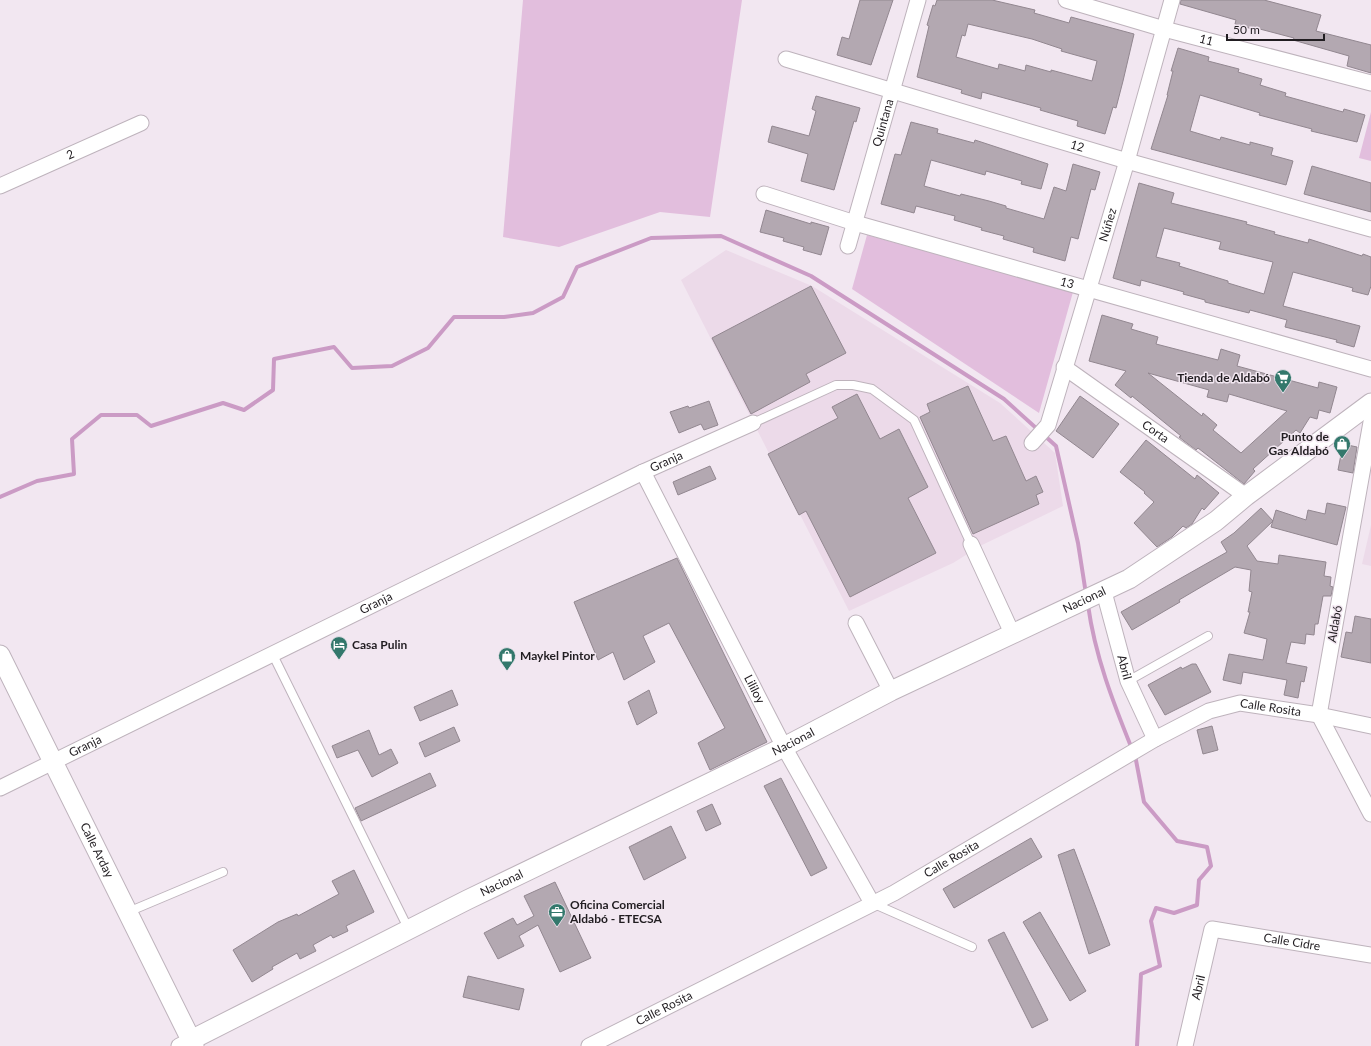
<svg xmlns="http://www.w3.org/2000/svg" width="1371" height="1046" viewBox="0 0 1371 1046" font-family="Lato,sans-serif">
<rect width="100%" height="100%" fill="#f2e7f1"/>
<path fill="#ecdae9" d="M726 250 812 286 1000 403 1055 453 1063 506 982 545 953 563 849 611 681 280Z
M1371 525V566L1362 564Z"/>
<path fill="#e2bedd" d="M523 0H742L710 217 660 212 559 247 503 237Z
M1371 112V161L1359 158Z
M867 235 1073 292 1039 413 852 289Z"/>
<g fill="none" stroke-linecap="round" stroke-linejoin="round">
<path stroke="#cb9bc5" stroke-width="4" d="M0 497 37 481 74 474 72 439 101 415H137L151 426 223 403 244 410 273 390 274 359 334 347 352 368 392 366 428 348 454 317H504L533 313 563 297 577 267 651 238 721 236 811 276 1004 399 1056 446 1078 543 1086 594
M1088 605C1095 656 1113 702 1132 749
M1135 755 1144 802 1177 841 1207 847 1211 866 1199 880 1197 905 1174 913 1156 908 1151 921 1160 966 1141 974 1137 1046"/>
</g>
<path fill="#b3a8b1" stroke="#928790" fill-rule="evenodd" d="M860 0H893L871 65 837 55 842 37 849 39Z
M937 0H992L1035 10 1034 13 1069 23 1071 17 1134 34 1123 81 1116 108 1113 107 1105 134 1077 126 1078 121 1040 110 1041 108 982 92 981 99 961 93 962 90 917 77 929 26 927 25 933 5 935 6ZM968 24 1032 39 1062 49 1061 51 1097 61 1092 81 1051 70V72L1026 65 1025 71 999 64 998 69 956 57 962 35 965 36Z
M1181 0H1264L1321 15 1316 31 1371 45V73L1347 66 1349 56 1293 40 1294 38 1256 28V30L1235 24 1236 20 1180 4Z
M1178 48 1209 57 1208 61 1239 69 1238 72 1262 79 1260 85 1286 93 1285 96 1343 112 1344 109 1365 115 1357 142 1311 131 1312 129 1259 115 1260 113 1200 95 1190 131 1220 140 1221 137 1250 145V142L1273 148 1271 155 1293 161 1286 185 1151 149 1168 95H1167L1173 71H1171Z
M816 96 860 108 856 122 854 121 834 190 801 181 808 154 768 142 772 126 809 136 816 111 812 109Z
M911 122 938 129 937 133 974 143 975 140 1048 164 1041 189 1021 184 1022 181 986 171 985 175 931 160 924 186 960 196 961 194 989 201 1006 206V208L1044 219 1054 187 1066 191 1073 164 1100 172 1095 190 1091 189 1078 239 1071 237 1065 261 1033 252 1034 248 1003 239 1004 236 981 230 982 228 954 220 955 216 916 206 914 213 881 204 895 154 901 155Z
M1312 166 1371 183V212L1304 194Z
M1139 183 1174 193 1171 203 1247 222 1246 224 1275 232 1274 234 1308 243 1309 239 1362 256 1363 254 1371 257V286L1368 295 1352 291 1353 288 1293 272 1283 306 1360 326 1354 347 1336 342 1337 340 1285 327 1287 320 1250 310 1249 313 1205 302V300L1183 294 1184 292 1141 280 1140 286 1113 278ZM1164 228 1221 242 1219 249 1273 262 1264 294 1228 283V281L1179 266 1180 263 1156 257Z
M766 210 811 224V222L829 227 821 255 803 250 804 247 783 241 784 238 760 232Z
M811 286 846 353 806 374 810 382 751 414 712 338Z
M1102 315 1133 324 1131 329 1158 337 1156 344 1218 360 1221 349 1240 355 1237 366 1318 388 1319 382 1337 387 1330 413 1319 410 1317 419 1310 417 1300 433 1296 430 1253 469 1255 471 1244 484 1198 448 1196 450 1184 441 1179 437 1181 436 1132 396 1131 398 1115 385 1126 371 1089 361ZM1148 373 1209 390 1207 397 1227 402 1229 394 1287 411 1241 453 1213 430 1217 425 1203 413 1202 416Z
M968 386 993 441 1006 436 1026 481 1036 476 1043 492 1036 495 1039 504 973 534 920 417 930 412 927 404Z
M857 394 880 439 899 429 928 487 908 498 936 553 850 597 806 511 799 515 768 454 838 418 832 407Z
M1080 396 1119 424 1093 458 1056 431Z
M709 401 718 425 704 430 701 424 679 433 670 412 688 406 689 408Z
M1146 440 1195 479 1197 475 1219 493 1204 510 1202 508 1192 524 1186 528 1183 526 1172 537 1157 547 1134 523 1154 502 1144 493 1145 492 1120 472Z
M1343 444 1357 447 1353 473 1338 470Z
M710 466 716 479 678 495 673 482Z
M1327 503 1346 507 1337 545 1271 527 1276 510 1306 520 1308 510 1325 514Z
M1261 508 1273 521 1247 546 1257 561 1278 564 1279 555 1326 562 1324 576 1331 577 1330 586 1333 587 1331 596H1323L1318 624H1315L1314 635 1306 634 1305 644 1291 642 1286 663 1307 667 1304 682 1301 681 1298 698 1284 695 1287 680 1243 672 1241 684 1223 680 1229 654 1263 660 1267 639 1244 633 1250 612H1248L1252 592 1249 591 1251 570 1235 567 1179 600 1180 602 1132 630 1121 612 1227 552 1221 542 1234 533Z
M677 558 767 742 710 770 698 743 725 728 669 623 643 636 655 662 624 680 613 652 598 660 574 602Z
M1355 616 1371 619V663L1341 657 1346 632 1352 633Z
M1192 664H1196L1211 692 1165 715 1148 685 1181 667 1182 669Z
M452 690 458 705 420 721 414 707Z
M649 690 657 713 637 725 628 702Z
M1212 726 1218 750 1203 754 1197 730Z
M454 727 460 741 425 757 419 743Z
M369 730 379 755 391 749 398 763 372 777 358 750 337 758 332 746Z
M430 773 436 786 361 821 355 808Z
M781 778 827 868 811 876 764 786Z
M712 804 721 824 706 831 697 811Z
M671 826 686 858 644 880 629 847Z
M1031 838 1042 857 954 908 943 889Z
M1074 849 1110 945 1089 954 1058 855Z
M354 870 374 912 346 926 348 931 333 938 331 935 313 945 316 951 300 959 297 953 272 967 273 969 252 982 233 950 278 922 297 914 298 916 339 894 332 881Z
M555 882 591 958 560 972 538 925 519 936 524 946 498 959 484 933 513 918 517 925 534 916 524 896Z
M1040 912 1086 991 1070 1001 1023 922Z
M1004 932 1048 1020 1032 1028 988 940Z
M468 976 524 989 519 1010 463 997Z"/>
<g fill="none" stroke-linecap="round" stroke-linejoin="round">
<g stroke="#beb3bc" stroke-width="10">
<path id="service" d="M753 423 836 385H853L872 389 914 420 971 544
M273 655 409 930
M1128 681 1208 636
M872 903 972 947
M128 912 223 872"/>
</g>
<g stroke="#beb3bc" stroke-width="17">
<g id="minor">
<path id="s1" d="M1066 0 1164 29 1371 83"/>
<path id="s2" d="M786 59 1127 161 1371 229"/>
<path id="s3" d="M0 186 141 123"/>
<path id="s4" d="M764 194 855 223 1371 369"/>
<path id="s5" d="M848 246 918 0"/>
<path id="s6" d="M1064 367 1246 496"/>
<path d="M1371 422 1319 715 1371 814"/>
<path id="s7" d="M1032 443 1048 425 1127 161 1172 0"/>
<path id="s8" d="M643 472 784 747 872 903"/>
<path d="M971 544 1012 633"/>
<path id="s9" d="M1104 592 1128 681 1155 739"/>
<path d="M856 623 891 691"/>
<path id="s10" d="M0 788 643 472 753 423"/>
<path d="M179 1046 191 1040"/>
<path id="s11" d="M589 1046 894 893 1155 739 1209 711 1240 703 1319 715 1371 726"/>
<path id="s12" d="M1185 1046 1212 929 1371 955"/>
</g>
</g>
<g stroke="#beb3bc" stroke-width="21">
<g id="tertiary">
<path id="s13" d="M0 655 194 1046"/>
<path id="s14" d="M191 1040 467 900 784 747 891 691 1129 579 1216 521 1246 496 1371 403"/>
</g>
</g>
<use href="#service" stroke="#fff" stroke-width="8"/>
<use href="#minor" stroke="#fff" stroke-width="15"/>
<use href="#tertiary" stroke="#fff" stroke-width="19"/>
</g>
<defs>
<g id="supermarket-pin" transform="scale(0.9)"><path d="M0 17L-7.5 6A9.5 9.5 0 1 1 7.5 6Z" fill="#33786c" stroke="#f2e7f1"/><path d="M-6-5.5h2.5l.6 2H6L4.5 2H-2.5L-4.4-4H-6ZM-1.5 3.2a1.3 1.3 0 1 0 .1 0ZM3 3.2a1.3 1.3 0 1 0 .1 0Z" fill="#fff"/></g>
<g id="shop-pin" transform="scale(0.9)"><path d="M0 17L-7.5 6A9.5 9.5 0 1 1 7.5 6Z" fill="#33786c" stroke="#f2e7f1"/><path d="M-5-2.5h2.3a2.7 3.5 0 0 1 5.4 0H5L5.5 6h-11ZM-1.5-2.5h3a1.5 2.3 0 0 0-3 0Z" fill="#fff"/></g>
<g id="hotel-pin" transform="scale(0.9)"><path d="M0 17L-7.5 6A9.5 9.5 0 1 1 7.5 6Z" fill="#33786c" stroke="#f2e7f1"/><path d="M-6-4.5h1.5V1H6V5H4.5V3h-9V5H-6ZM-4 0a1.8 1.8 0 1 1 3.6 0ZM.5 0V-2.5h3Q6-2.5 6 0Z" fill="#fff"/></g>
<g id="office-pin" transform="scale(0.9)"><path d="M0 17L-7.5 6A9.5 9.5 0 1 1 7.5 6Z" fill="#33786c" stroke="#f2e7f1"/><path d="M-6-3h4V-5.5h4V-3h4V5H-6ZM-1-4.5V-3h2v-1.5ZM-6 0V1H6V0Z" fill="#fff"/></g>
</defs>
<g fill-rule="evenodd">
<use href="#supermarket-pin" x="1283" y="378"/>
<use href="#shop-pin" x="1342" y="444"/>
<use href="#hotel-pin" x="339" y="645"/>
<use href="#shop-pin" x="507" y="656"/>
<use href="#office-pin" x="557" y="912"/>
</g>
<g text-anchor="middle" stroke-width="3" stroke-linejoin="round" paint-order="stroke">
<g font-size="12" fill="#211d21" stroke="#f2e7f1">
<text dy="4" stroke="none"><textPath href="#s1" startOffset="146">11</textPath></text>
<text dy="4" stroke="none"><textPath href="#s5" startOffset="128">Quintana</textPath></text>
<text dy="4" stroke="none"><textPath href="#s2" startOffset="304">12</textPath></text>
<text dy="4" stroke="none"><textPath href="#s3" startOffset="77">2</textPath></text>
<text dy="4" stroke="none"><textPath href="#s7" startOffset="233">Núñez</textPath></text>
<text dy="4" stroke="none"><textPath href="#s4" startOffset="316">13</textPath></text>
<text dy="4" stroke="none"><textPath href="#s6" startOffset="112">Corta</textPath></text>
<text dy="4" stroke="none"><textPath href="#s10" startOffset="742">Granja</textPath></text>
<text dy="4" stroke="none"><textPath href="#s14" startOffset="996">Nacional</textPath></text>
<text dy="4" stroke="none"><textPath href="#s10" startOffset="419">Granja</textPath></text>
<text transform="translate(1335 624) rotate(-80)" y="4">Aldabó</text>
<text dy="4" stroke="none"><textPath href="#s9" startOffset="78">Abril</textPath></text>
<text dy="4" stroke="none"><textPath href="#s8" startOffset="244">Lililoy</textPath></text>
<text dy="4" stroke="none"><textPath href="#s11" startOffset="768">Calle Rosita</textPath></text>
<text dy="4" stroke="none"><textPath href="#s14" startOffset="672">Nacional</textPath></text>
<text dy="4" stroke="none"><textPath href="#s10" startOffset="95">Granja</textPath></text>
<text dy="4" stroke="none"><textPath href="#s13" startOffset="218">Calle Arday</textPath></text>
<text dy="4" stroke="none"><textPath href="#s11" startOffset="408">Calle Rosita</textPath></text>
<text dy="4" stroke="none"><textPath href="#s14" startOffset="348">Nacional</textPath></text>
<text dy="4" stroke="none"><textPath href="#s12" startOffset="201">Calle Cidre</textPath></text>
<text dy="4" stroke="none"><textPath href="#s12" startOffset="60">Abril</textPath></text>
<text dy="4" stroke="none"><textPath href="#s11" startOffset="84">Calle Rosita</textPath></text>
</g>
<g font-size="12" font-weight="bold" fill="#211d21" stroke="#f2e7f1" text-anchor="start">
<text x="1270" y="382" text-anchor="end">Tienda de Aldabó</text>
<text x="1329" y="441" text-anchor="end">Punto de<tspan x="1329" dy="14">Gas Aldabó</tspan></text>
<text x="352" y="649">Casa Pulin</text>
<text x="520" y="660">Maykel Pintor</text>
<text x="570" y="909">Oficina Comercial<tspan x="570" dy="14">Aldabó - ETECSA</tspan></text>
</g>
</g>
<path d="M1227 34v6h97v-6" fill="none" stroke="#211d21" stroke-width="2"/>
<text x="1233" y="34" font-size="12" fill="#211d21" stroke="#f2e7f1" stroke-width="3" paint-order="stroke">50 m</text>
</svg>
